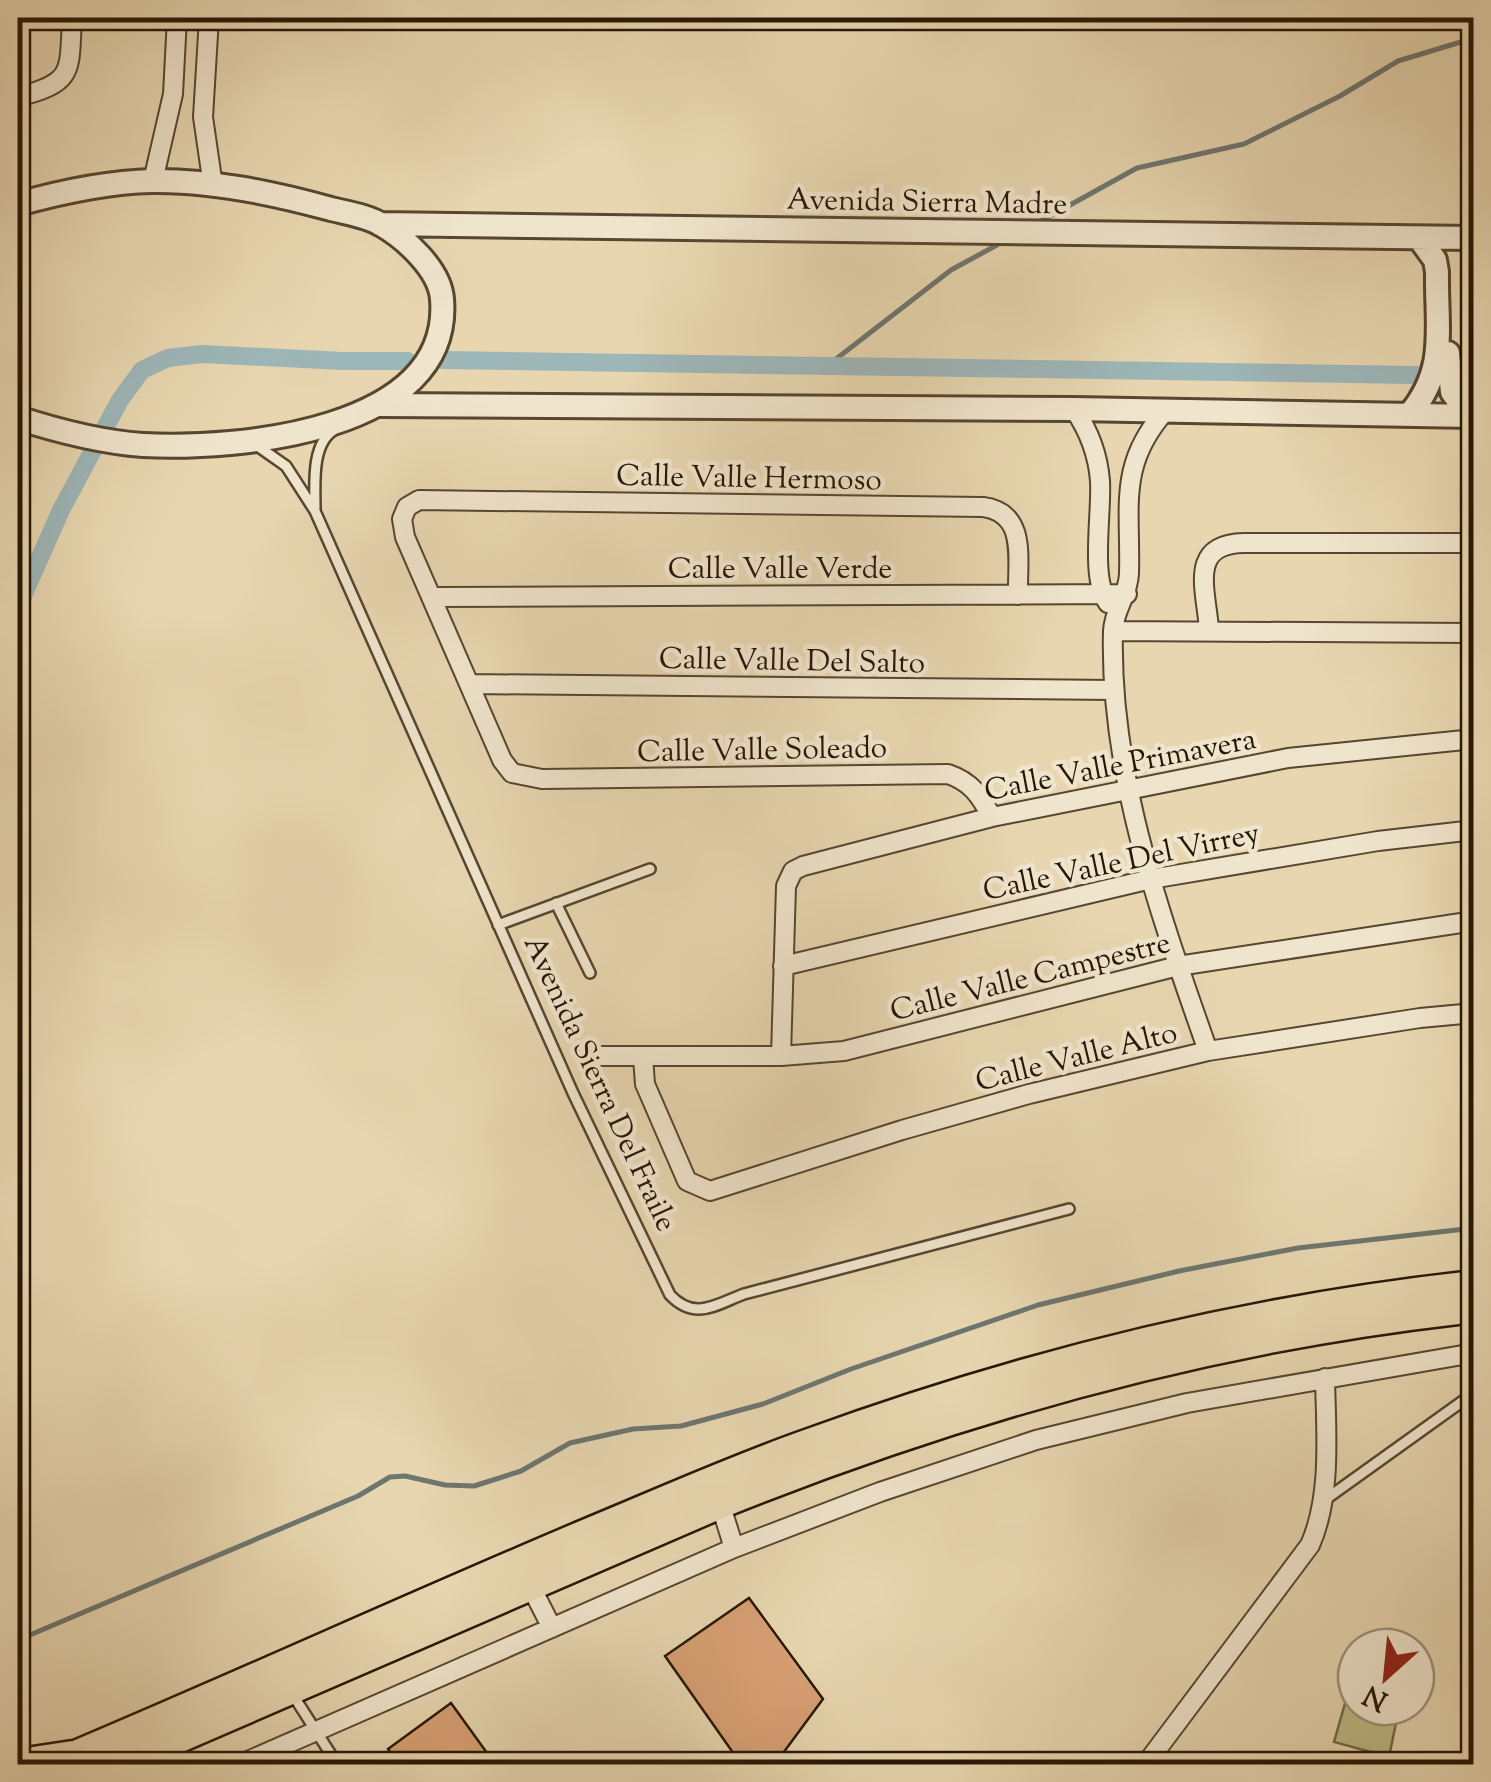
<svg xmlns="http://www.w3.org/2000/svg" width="1491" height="1782" viewBox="0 0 1491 1782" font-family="'Sorts Mill Goudy',serif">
<rect width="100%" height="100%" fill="#e7d6b0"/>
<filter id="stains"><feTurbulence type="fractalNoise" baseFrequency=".002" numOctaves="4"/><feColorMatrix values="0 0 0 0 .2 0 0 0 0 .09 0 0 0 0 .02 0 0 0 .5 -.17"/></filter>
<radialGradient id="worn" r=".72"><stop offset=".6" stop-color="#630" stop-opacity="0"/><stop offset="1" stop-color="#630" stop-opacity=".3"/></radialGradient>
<path fill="#bcbc87" stroke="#726946" stroke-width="2.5" d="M1348 1693 1356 1694V1707H1388L1393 1710 1396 1723 1389 1757 1334 1742Z"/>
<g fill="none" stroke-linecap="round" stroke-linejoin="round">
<path stroke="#6e7670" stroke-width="5" d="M1041 221 1137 168 1244 144 1340 96 1398 61 1474 38
M827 366 951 270 997 245
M18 1640 358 1496 390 1477 405 1476 445 1485 474 1486 521 1471 570 1443 633 1429 681 1426 763 1404 851 1369 1038 1305 1179 1271 1298 1248 1474 1228"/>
<path stroke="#9db6b8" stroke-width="18" d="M442 360 1416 375
M1458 376H1474
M18 607 61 510 120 400 142 370 168 358 202 354 342 361H408"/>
</g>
<path fill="#d7a074" stroke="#271605" stroke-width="2.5" d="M749 1598 823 1699 775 1764H741L665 1656Z
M451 1703 495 1764H399L388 1749Z"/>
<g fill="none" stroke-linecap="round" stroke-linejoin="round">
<g stroke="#574630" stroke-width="14">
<path id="service" d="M256 445 286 466 315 511 573 1093 670 1295C695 1321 715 1305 744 1294L1069 1209
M315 509C315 485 311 444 334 430
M556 903 590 973
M498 925 650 869
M1326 1499 1474 1393
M293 1695 337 1764"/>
</g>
<g stroke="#574630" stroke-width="22">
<path id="minor" d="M209 18 203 117 213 186
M18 97C75 82 69 72 72 18
M153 181 173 94 177 18
M1074 409C1089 431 1098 454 1100 481 1102 513 1090 578 1108 603
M1166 410C1117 465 1131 507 1129 574 1128 596 1114 609 1113 631 1109 775 1161 917 1208 1051
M433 597 1127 594
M1209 629C1206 589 1188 544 1244 543H1474
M1113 631 1474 633
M469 684 1114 690
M992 817C980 796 972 782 948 774L542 779 512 773 502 760 405 537 402 519 407 507 419 500 983 507C1028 513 1017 560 1018 595
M783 966 1151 879 1378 841 1474 830
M599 1056H781L844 1051 1178 966 1474 921
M781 1056 786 886 793 871 803 866 992 817 1288 758 1474 739
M643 1057 645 1084 687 1181 710 1191 902 1130 1029 1094 1208 1051 1420 1018 1474 1013
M720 1503 734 1548
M530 1585 552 1628
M241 1764 734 1548 880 1492 1036 1440 1187 1403 1474 1353
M1146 1764 1310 1545C1332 1496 1326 1431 1325 1378"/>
</g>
<g stroke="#574630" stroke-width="28">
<path id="tertiary" d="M18 204C61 192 107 182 152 181 212 180 273 193 331 209 347 213 368 216 382 225 406 239 440 270 442 299 453 432 235 450 143 445 100 442 58 431 18 418
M380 224 1474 238
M1448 353 1452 392 1470 416
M381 405 1074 409 1474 416
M1409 415C1448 369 1436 328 1437 272L1435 260 1419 238"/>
</g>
<g stroke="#271605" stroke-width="35">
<path id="trunk" d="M20 1764 73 1756
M57 1764C238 1688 416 1606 597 1530 667 1501 736 1470 807 1445 1023 1366 1245 1311 1474 1286
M117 1764 720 1503C956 1408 1203 1338 1457 1309"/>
</g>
<use href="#service" stroke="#efe4cc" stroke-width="9"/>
<use href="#minor" stroke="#efe4cc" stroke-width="18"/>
<use href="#tertiary" stroke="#efe4cc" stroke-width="22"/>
<use href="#trunk" stroke="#e7d6b0" stroke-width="30"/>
</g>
<g text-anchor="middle" stroke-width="9" stroke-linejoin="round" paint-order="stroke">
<g font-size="30" fill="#271605" stroke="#efe4cc">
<text transform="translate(927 201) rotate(1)" y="10">Avenida Sierra Madre</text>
<text transform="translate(749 477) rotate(1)" y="10">Calle Valle Hermoso</text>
<text x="780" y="578">Calle Valle Verde</text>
<text transform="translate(792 660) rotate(1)" y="10">Calle Valle Del Salto</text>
<text transform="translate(762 749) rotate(-1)" y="10">Calle Valle Soleado</text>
<text transform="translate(1120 764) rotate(-11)" y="10">Calle Valle Primavera</text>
<text transform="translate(1121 861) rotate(-12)" y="10">Calle Valle Del Virrey</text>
<text transform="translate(1030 976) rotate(-14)" y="10">Calle Valle Campestre</text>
<text transform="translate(1076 1056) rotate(-14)" y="10">Calle Valle Alto</text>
<text transform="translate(601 1083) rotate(65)" y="10">Avenida Sierra Del Fraile</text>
</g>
</g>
<rect width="1491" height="1782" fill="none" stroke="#e7d6b0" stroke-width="60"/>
<rect x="20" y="20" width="1451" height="1742" fill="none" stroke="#271605" stroke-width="5"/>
<rect x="30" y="30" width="1431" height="1722" fill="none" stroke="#271605" stroke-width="2.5"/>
<g transform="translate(1386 1677) rotate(207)"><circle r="48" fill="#efe4cc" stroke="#9f927c" stroke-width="2.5"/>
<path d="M0-8L18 38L0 25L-18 38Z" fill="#8f2418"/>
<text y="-15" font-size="28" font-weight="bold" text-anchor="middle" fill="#271605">N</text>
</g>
<rect width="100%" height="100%" filter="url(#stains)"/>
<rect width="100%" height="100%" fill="url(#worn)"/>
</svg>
